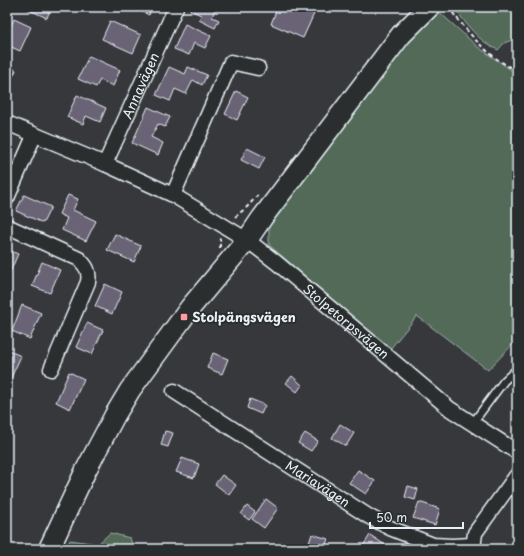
<svg xmlns="http://www.w3.org/2000/svg" width="524" height="556" viewBox="0 0 524 556" font-family="'Playpen Sans',sans-serif">
<rect width="100%" height="100%" fill="#37383c"/>
<filter id="ink" filterUnits="userSpaceOnUse"><feTurbulence type="fractalNoise" baseFrequency=".025" numOctaves="2"/><feDisplacementMap in="SourceGraphic" scale="8" xChannelSelector="R" yChannelSelector="G"/><feConvolveMatrix kernelMatrix="1 2 1 2 8 2 1 2 1" color-interpolation-filters="sRGB"/></filter>
<g filter="url(#ink)">
<path fill="#536b58" stroke="#9eaea8" d="M454 7H517V38L504 43 498 50C478 41 466 24 454 7Z
M437 10 478 47 517 74V340L488 370 417 316 390 349 269 245V223L399 46Z
M110 533 130 538 134 549H66L70 540 98 544Z"/>
<path fill="#6a6374" stroke="#e8f1f8" d="M23 7H51L47 18Z
M143 7H152L149 15 141 11Z
M191 7H216L212 17 219 20 215 28 199 20 201 15 190 10Z
M266 7H317L303 38 271 24 276 11Z
M14 19 31 27 20 51 7 45V35Z
M110 21 141 35 133 53 102 39Z
M185 24 211 36 205 48 194 43 189 55 174 49Z
M89 56 120 70 113 86 100 80 96 87 78 79Z
M7 66 16 70 7 90Z
M169 67 185 74 188 67 207 75 202 85 193 80 186 94 175 89 170 101 156 95Z
M236 91 248 97 237 120 225 114Z
M77 95 106 108 100 122 86 116 83 124 67 117Z
M148 107 170 117 165 127 158 124 151 137 163 143 158 155 132 143Z
M247 148 265 157 259 169 241 160Z
M24 195 51 207 43 223 16 211Z
M68 195 78 199 73 210 96 221 86 241 62 230 67 218 59 214Z
M115 234 141 246 134 262 107 250Z
M7 249 18 254 10 272 7 271Z
M42 262 60 270 50 293 32 286Z
M105 284 122 292 112 314 95 306Z
M22 305 41 313 30 339 12 331Z
M87 323 103 330 92 354 76 347Z
M7 350 21 356 10 380 7 378Z
M213 353 228 359 222 374 207 368Z
M69 372 84 379 70 409 56 402Z
M292 376 302 385 297 392 286 383Z
M250 399 265 405 261 414 247 408Z
M340 424 354 433 346 446 332 438Z
M165 431 173 433 168 447 161 445Z
M305 433 318 441 311 451 298 443Z
M182 458 199 464 194 478 176 472Z
M358 470 375 481 366 494 349 483Z
M222 475 236 485 229 495 215 484Z
M408 486 418 489 415 500 405 497Z
M266 499 278 508 264 528 252 519Z
M419 502 440 509 435 525 413 518Z
M247 506 255 512 249 520 241 514Z
M312 534 328 539 324 549H307Z
M370 535 388 547 387 549H361Z"/>
<g fill="none" stroke-linecap="round" stroke-linejoin="round">
<g stroke="#e8f1f8" stroke-width="10">
<path id="service" d="M472 424 504 381 517 369"/>
</g>
<g stroke="#e8f1f8" stroke-width="17">
<g id="minor">
<path id="s1" d="M7 123 105 164 173 195 247 240 277 263 450 409 517 452"/>
<path id="s2" d="M105 164 176 7"/>
<path d="M173 195 231 62 258 68"/>
<path d="M7 198 34 136"/>
<path d="M7 226 79 259C86 266 90 271 88 282L51 369"/>
<path id="s3" d="M174 391 368 516 390 528 433 545 452 546 472 545"/>
<path d="M473 549 475 533 517 475"/>
</g>
</g>
<g stroke="#e8f1f8" stroke-width="23">
<path id="secondary" d="M49 549 86 470 115 415 130 390 190 308 247 240 262 218 401 35 429 7"/>
</g>
<path stroke="#e8f1f8" stroke-width="2" stroke-dasharray="4 3" stroke-linecap="butt" d="M448 7C470 34 485 55 517 71
M235 217 247 207 258 195
M220 248V238"/>
<use href="#service" stroke="#2a2d2e" stroke-width="7"/>
<use href="#minor" stroke="#2a2d2e" stroke-width="14"/>
<use href="#secondary" stroke="#2a2d2e" stroke-width="20"/>
</g>
</g>
<rect fill="#ff9aa2" stroke="#2a2d2e" stroke-width="1.5" x="180" y="313" width="8" height="8" rx="2"/>
<g text-anchor="middle" stroke-width="3.5" stroke-linejoin="round" paint-order="stroke">
<g font-size="13" fill="#e8f1f8" stroke="#2a2d2e">
<text dy="5" stroke="none"><textPath href="#s2" startOffset="86">Annavägen</textPath></text>
<text dy="5" stroke="none"><textPath href="#s1" startOffset="396">Stolpetorpsvägen</textPath></text>
<text dy="5" stroke="none"><textPath href="#s3" startOffset="171">Mariavägen</textPath></text>
</g>
<g font-size="13" font-weight="bold" fill="#e8f1f8" stroke="#2a2d2e" text-anchor="start">
<text x="192" y="322">Stolpängsvägen</text>
</g>
</g>
<rect width="524" height="556" fill="none" stroke="#2a2d2e" stroke-width="24"/>
<rect x="12" y="12" width="500" height="532" fill="none" stroke="#e8f1f8" stroke-width="1.5" filter="url(#ink)"/>
<path d="M370 522v6h93v-6" fill="none" stroke="#e8f1f8" stroke-width="2"/>
<text x="376" y="522" font-size="12" fill="#e8f1f8" stroke="#2a2d2e" stroke-width="3" paint-order="stroke">50 m</text>
</svg>
